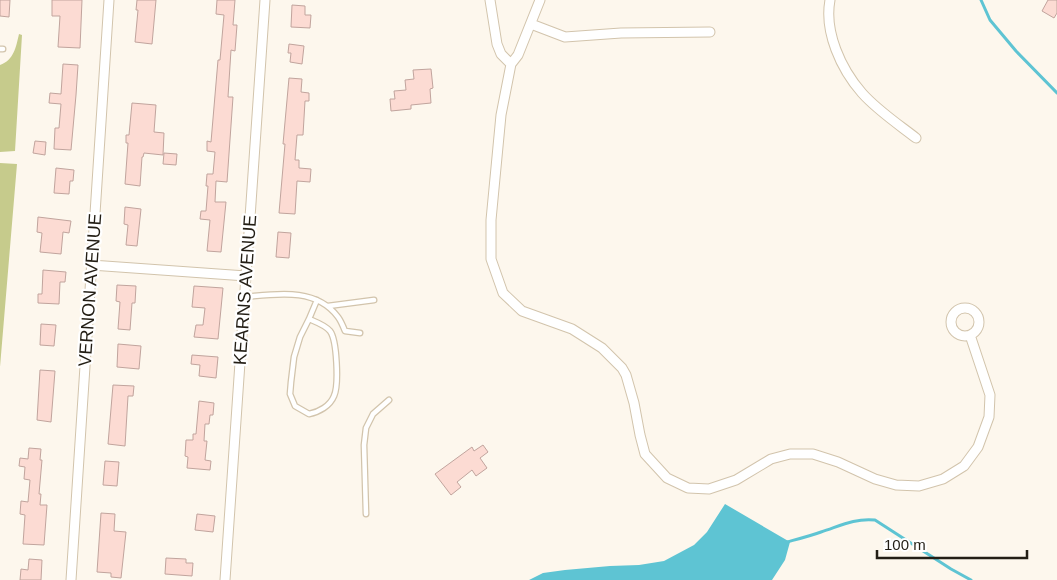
<svg xmlns="http://www.w3.org/2000/svg" width="1057" height="580" viewBox="0 0 1057 580" font-family="Helvetica,sans-serif">
<rect width="100%" height="100%" fill="#fdf7ed"/>
<path fill="#c6cb8c" d="M19 34 22 35 15 151 0 152V65C14 60 16 47 19 34Z
M0 163 17 164 0 367Z"/>
<path fill="#5ec4d3" d="M725 504 790 542 785 560 772 580H529L543 573 565 570 610 566 639 565 664 561 694 545 707 532Z"/>
<g fill="none" stroke-linecap="round" stroke-linejoin="round">
<path stroke="#5ec4d3" stroke-width="3" d="M981 0 990 20 1016 51 1057 93
M787 542C798 539 810 536 821 532 840 526 854 518 875 520L951 569 971 580"/>
</g>
<path fill="#fcdbd3" stroke="#c1a49d" d="M0 0H10L9 17 0 16Z
M52 0H82L80 48 58 47 60 16H52Z
M137 0H156L152 44 135 42 138 10H136Z
M217 0H235L233 25H237L235 51 231 50 228 97H233L227 182 216 181 215 202H226L221 252 207 251 210 220 200 219 201 211H206L208 186H206L207 174H213L215 152 207 151V141L211 142 218 60H220L224 15 216 14Z
M1048 0H1057V13L1054 18 1042 11Z
M292 5 305 6V15H311L310 28 291 27Z
M289 44 304 46 302 64 290 62 291 53H288Z
M63 64 78 65 76 95 71 150 54 149 55 128H59L61 104 49 103 50 93 61 94Z
M431 69 433 88 430 89 431 103 411 105V109L391 111 390 99H395L394 91 406 90 405 80 414 79 413 70Z
M289 78 302 79 301 92 309 93V101H305L303 135H297L295 160H299V168L311 169 310 182 297 181 295 214 279 213 285 144H283Z
M132 103 156 105 154 132 164 133 163 155 144 153 143 157H142L140 186 125 184 128 143H126V135H129Z
M35 141 46 142 45 155 33 153Z
M164 153 177 154 176 165 163 164Z
M56 168 74 170 73 181H70L69 194 54 193Z
M125 207 141 209 137 246 126 245 128 225 124 224Z
M38 217 71 221 69 233 63 232 61 254 40 252 42 233 37 232Z
M278 232 291 233 289 258 276 257Z
M43 270 66 272 65 282H60L59 304 38 303V294H42Z
M117 285 136 286 135 303H132L130 330 118 329 120 302 116 301Z
M194 286 223 288 218 339 194 337 196 325H203L205 308 192 307Z
M41 324 56 325 54 346 40 345Z
M118 344 141 346 139 369 117 367Z
M192 355 218 357 216 378 199 376 200 365 191 364Z
M40 370 55 371 51 422 37 420Z
M113 385 134 386 133 396H128L125 446 108 444Z
M199 401 214 403 213 415H210L209 424H205L204 441H207L205 460 211 461 210 470 187 468 188 457 185 456 186 440H193V434H196Z
M483 445 488 452 480 458 487 468 476 476 472 470 457 482 461 487 451 495 435 474 472 447 474 451Z
M29 448 41 449 40 460H42L39 494H41L40 505H47L44 545 23 544 25 515 20 514 21 501 28 502 30 480 24 479 25 467 19 466 20 458 28 459Z
M105 461 119 462 117 486 103 485Z
M101 513 115 514 114 531 126 532 121 578 111 577V573L97 572Z
M197 514 215 516 213 532 195 530Z
M166 558 186 559V563H193L192 576 165 574Z
M29 559 42 560 41 580H20L21 569 28 570Z"/>
<g fill="none" stroke-linecap="round" stroke-linejoin="round">
<g stroke="#d2c4ac" stroke-width="7">
<path id="lane" d="M0 49H3
M244 297C276 294 316 287 338 317 341 321 343 326 345 331L360 333
M328 306 374 300
M309 319C316 322 325 325 330 331 337 340 339 385 334 396 330 406 319 412 309 414L295 406 290 394 291 382 294 357 300 337 309 319 317 300
M366 514 364 445 366 428 373 414 389 400"/>
</g>
<g stroke="#d2c4ac" stroke-width="11">
<path id="street" d="M490 0 497 44 501 54 511 64
M540 0 518 55 511 64 501 115 491 220V259L503 293 522 311 572 329 602 348 622 368 626 375 634 403 640 435 645 454 667 478 688 488 709 489 736 480 771 459 790 454H813L838 462 875 479 896 485 919 486 943 479 964 466 978 447 989 417 990 395 970 335
M830 0C824 32 841 69 862 93 877 110 898 124 916 138
M531 24 565 37 621 33 710 32
M91 265 246 276
M951 322a14 14 0 1 1 28 0a14 14 0 1 1-28 0Z
M71 580 109 0
M225 580 265 0"/>
</g>
<use href="#lane" stroke="#fff" stroke-width="4.5"/>
<use href="#street" stroke="#fff" stroke-width="9"/>
</g>
<g text-anchor="middle" stroke-width="4.5" stroke-linejoin="round" paint-order="stroke">
<g font-size="18" fill="#231e15" stroke="#fff">
<text transform="translate(90 290) rotate(-86)" y="6">VERNON AVENUE</text>
<text transform="translate(245 290) rotate(-86)" y="6">KEARNS AVENUE</text>
</g>
</g>
<path d="M877 550v8h150v-8" fill="none" stroke="#231e15" stroke-width="2.5"/>
<text x="884" y="550" font-size="15" fill="#231e15" stroke="#ffffff" stroke-width="4" paint-order="stroke">100 m</text>
</svg>
